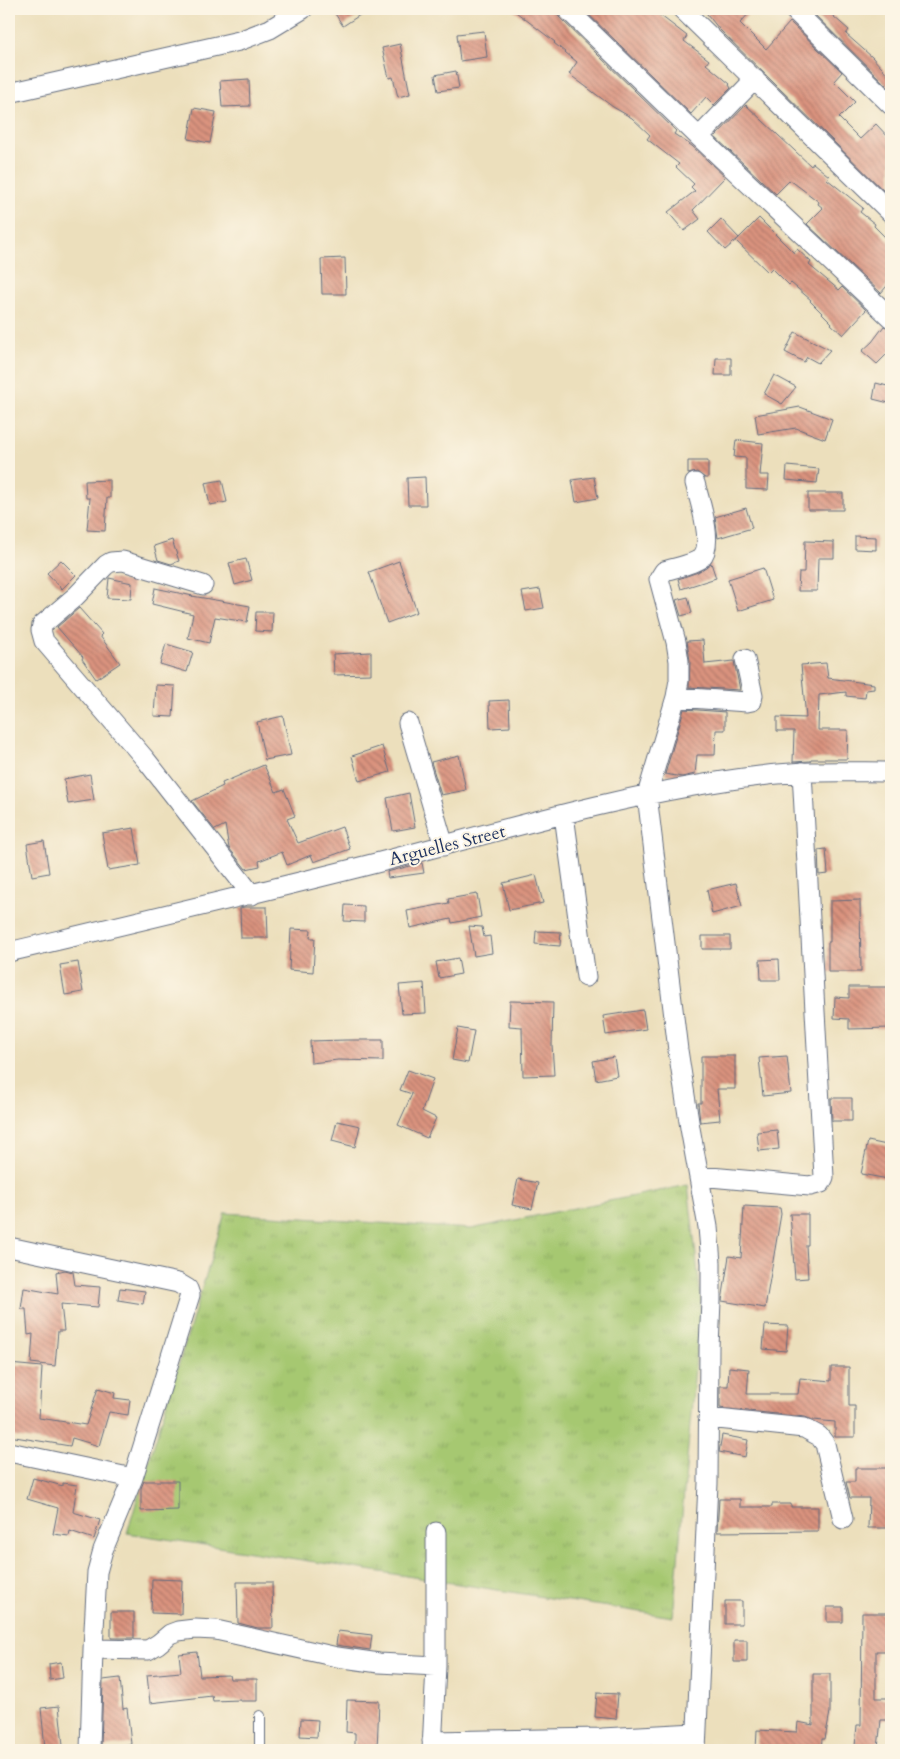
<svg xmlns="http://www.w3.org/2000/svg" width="900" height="1759" viewBox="0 0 900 1759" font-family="Cardo,serif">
<defs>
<pattern id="grass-tufts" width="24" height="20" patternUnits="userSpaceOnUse" patternTransform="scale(1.25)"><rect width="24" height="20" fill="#a6c871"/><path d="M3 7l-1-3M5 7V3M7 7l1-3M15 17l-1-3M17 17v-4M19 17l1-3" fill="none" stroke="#8eac64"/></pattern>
<pattern id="building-back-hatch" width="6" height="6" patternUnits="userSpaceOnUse" patternTransform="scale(1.25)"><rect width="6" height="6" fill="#da937e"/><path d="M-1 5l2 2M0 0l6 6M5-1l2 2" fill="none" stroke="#b0786a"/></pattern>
</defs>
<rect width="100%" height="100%" fill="#fcf5e5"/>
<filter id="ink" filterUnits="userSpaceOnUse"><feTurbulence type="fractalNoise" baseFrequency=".02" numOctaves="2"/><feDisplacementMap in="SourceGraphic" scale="10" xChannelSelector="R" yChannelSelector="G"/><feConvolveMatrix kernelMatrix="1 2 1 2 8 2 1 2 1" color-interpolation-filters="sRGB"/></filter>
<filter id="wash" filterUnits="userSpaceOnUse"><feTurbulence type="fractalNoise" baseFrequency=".0096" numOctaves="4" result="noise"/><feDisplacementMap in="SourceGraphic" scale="20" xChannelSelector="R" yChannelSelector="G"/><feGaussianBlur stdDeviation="1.12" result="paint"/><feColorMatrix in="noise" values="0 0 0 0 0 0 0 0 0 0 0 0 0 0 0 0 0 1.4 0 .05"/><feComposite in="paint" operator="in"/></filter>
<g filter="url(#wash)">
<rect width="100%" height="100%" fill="#ecdfbc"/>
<path fill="url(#grass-tufts)" stroke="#607c68" d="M688 1185 701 1300 673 1617 127 1533 225 1213 471 1229Z"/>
<g id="blocks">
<path fill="url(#building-back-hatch)" d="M332 9H369L343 26Z
M512 9H556L559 17 676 131 674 134 692 146 725 177 693 210 700 219 684 231 668 212 695 191 691 187 694 184 676 167 679 164 647 139 650 135 632 118 613 107 569 74 577 62 554 43 555 42Z
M583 9H652L687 36 684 41 709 60 706 64 730 84 729 85 731 88 714 105 706 97 691 114Z
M703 9H753L740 23 766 49 790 22 842 72 834 81 855 102 839 118 860 139 876 124 891 140V198L719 29Z
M809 9H825L849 30 846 34 872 57 891 78V90Z
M484 31 487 57 460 61 457 34Z
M400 44 410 94 398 97 393 77 389 78 382 48Z
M456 71 459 88 438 91 435 75Z
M249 79 250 106 222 107 220 81Z
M746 105 811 166 813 163 829 176 827 179 863 208 860 212 875 224 874 226 891 243V281L881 293 807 224 823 208 818 204 819 202 790 180 776 194 715 137Z
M194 108 216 112 210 143 188 139Z
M759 218 794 253 797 249 811 262 809 265 839 290 842 287 866 310 843 335 831 324 832 323 810 301 811 300 791 283 789 285 772 268 768 272 736 241Z
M721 219 739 238 725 250 708 232Z
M345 258 346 294H322L321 259Z
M884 326 891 329V350L877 364 862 351 872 342Z
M795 332 830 350 818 363 807 357 804 362 785 352Z
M716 358H731V375H715Z
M774 375 796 387 782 404 764 394Z
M876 383 891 387 889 403 873 399Z
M800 407 832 419 825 439 796 428 758 434 755 415Z
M736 440 763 443 760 475H769L768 490 746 489V458L734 457Z
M688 461H708V478H705L697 472 688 474Z
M787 466 819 469 817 483 786 480Z
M425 477 426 505H408L407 478Z
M594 477 598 498 576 502 572 480Z
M110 480V498H107L105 531 87 530 90 498H86L85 481Z
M222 480 227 502 210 505 205 483Z
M808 493H843V510H808Z
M746 508 752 528 718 538 715 517Z
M855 536 876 537V550L855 549Z
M172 540 179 561 171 564 158 560 154 546Z
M805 541 834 542V558H818L817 591H798L799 572H804Z
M246 559 252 580 235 585 229 563Z
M61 560 76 575 62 589 47 573Z
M399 561 417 612 387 623 369 572Z
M711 563 716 578 681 589 678 579 698 572Z
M763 568 773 600 738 611 728 579Z
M109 578 132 583 131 599 107 598Z
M155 588 193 596H192L250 606 247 622 215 617 209 643 188 638 193 614 152 604Z
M540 589 544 608 526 611 522 592Z
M688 597 692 613 681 616 676 600Z
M79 608 102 634 100 636 120 663 96 679 82 659 83 657 57 627Z
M256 612H273L272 632 255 631Z
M703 640 705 664 734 661 740 690 689 687 690 661 687 641Z
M166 644 193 652 187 672 160 664Z
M371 652V674L334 675 333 654Z
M826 663 828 678 874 684V689L866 690 865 698 846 696V692L819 695 818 730H848L847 759H811L810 761 793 762 794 731H777V717L806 718 801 665Z
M156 685 175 686 173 717 154 716Z
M509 700 510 727 490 728 489 701Z
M684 709 725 712V730H716L715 755H697L695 774 682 777 665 774Z
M283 716 291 755 265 760 257 722Z
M382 746 390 772 359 781 352 756Z
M459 755 466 790 441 795 431 762Z
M264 765 276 792 284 789 295 816 287 819 298 843 342 827 350 849 314 862 311 855 287 865 282 852 259 861 260 866 246 869 229 848 225 825 215 830 192 801 223 786 222 783Z
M90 774 94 800 68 804 64 779Z
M409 793 415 827 393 831 387 798Z
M134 828 140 865 108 870 102 833Z
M44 841 49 873 32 876 27 844Z
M826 849 828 874 819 875 818 850Z
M422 863 424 873 388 878 387 872Z
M536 875 543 903 509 910 503 883Z
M736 883 742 906 712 914 707 890Z
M477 894 481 917 452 923 451 919 410 928 407 911 449 903 448 899Z
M860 900 861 972H828V942H830V901Z
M345 905 364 906V922L344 921Z
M244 907H267L268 938H241L240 908Z
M469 926 482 927 484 937 490 936 492 953 474 956Z
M291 929 311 930 310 938H315L313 972 289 970Z
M536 931 561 932 560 946 535 944Z
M702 936H730V949H702Z
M458 958 461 974 439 978 436 962Z
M779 959 780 980H761L760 960Z
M78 962 83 992 65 995 60 965Z
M424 983 426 1013 402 1014 399 985Z
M849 987H890L891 1028 849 1029V1019L834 1018 835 997 849 998Z
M510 1001 553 1002 552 1045 554 1075 523 1076 522 1027 509 1026Z
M643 1010 646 1029 606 1035 603 1016Z
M458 1028 474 1031 468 1063 452 1060Z
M346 1040H383V1061L338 1060 311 1063 310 1041Z
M701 1056H735V1089H717L720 1120 700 1122 698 1103H701Z
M787 1056 791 1093 763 1096 759 1058Z
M614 1057 617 1076 596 1080 593 1061Z
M408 1070 433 1079 422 1111 436 1118 427 1138 398 1125 412 1094 400 1090Z
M831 1098H852V1121H832Z
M337 1121 360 1126 355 1147 332 1141Z
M777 1130 779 1149 759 1151 757 1132Z
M868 1141 891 1146V1165L888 1179 861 1174Z
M518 1179 538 1183 532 1209 512 1205Z
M744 1206 780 1208 781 1214 765 1308 722 1301 729 1256 741 1258Z
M790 1214H808V1245H806L808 1278 795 1279Z
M65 1270 73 1272 75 1285 100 1287 98 1307 61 1304 64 1331H58L55 1366 31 1363 33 1334 28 1335 26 1309H21L24 1288 58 1294 56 1272Z
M120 1288 145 1291 143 1304 118 1300Z
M765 1325 788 1326 786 1351 763 1349Z
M9 1364 42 1367 39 1418 86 1425 98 1388 115 1393 114 1398 130 1400 128 1415 109 1412 99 1446 72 1438 70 1446 9 1436Z
M729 1367 749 1369 747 1394H798L800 1378 831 1381V1367H849V1406H855V1437H835V1422L813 1420 805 1417 720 1408V1386H728Z
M722 1435 748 1440 745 1457 719 1452Z
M855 1468H891L890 1528H868L869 1498H850L846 1482H855Z
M33 1478 63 1486V1483L77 1485 73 1512 100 1520 94 1539 70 1531 69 1536 53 1534 58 1508 27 1499Z
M144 1481H178V1510L141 1511V1488Z
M719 1499H740V1507H772V1504H791V1507H818V1531L717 1532Z
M152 1579 182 1580 181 1614 151 1613Z
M237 1582H272L273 1628H258L238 1623Z
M725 1601H742V1624H725Z
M827 1607H843V1622H827Z
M111 1612H134V1638H111Z
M862 1613H891V1651H876V1698H889V1720H881L878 1748 855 1746 857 1725H861Z
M338 1631 372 1635 370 1650 336 1645Z
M734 1640H747V1662H734Z
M197 1652 200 1676 229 1675 230 1679H257V1701H240V1700L213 1701 212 1696 150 1703 147 1675 181 1672 179 1654Z
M61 1662 63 1678 50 1680 49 1664Z
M813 1674H830V1712L825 1739H822L821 1750H756L757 1730 797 1732 798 1722 813 1725Z
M120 1678 123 1709 127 1708 131 1744 101 1747 103 1680Z
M597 1693 618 1694 616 1719 595 1717Z
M347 1700 379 1701 377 1750H355V1733L346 1732Z
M59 1706 63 1746 45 1748 41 1708Z
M301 1719 318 1720 317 1737 300 1736Z"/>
</g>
</g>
<g filter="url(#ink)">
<use href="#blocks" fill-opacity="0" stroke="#646d7f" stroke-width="1"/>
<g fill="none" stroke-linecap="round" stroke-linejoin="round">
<g stroke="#646d7f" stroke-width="12">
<path id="lane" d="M260 1716V1750"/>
</g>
<g stroke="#646d7f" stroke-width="21">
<path id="street" d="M567 9 699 137 891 318
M682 9 891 213
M793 9 891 105
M9 93 239 41 270 29 303 9
M699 137 755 79
M695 483C699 499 715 545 701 558 694 564 674 568 664 571L659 579 676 642 679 661V680L676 697 647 795 678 1050 690 1128 708 1227 711 1263V1301L709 1347 708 1483 696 1750
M203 585 123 561 111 562 106 565 76 596 42 625 41 630 44 641 146 760 252 895
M676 697 747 702 752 701 753 695 745 659
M408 723 444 846
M564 815 586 977
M9 952C135 922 262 892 388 860 511 828 634 791 760 776 803 770 848 772 891 772
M699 1176 810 1186 821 1183 824 1177 802 772
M9 1247 178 1283 188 1289 190 1295 133 1478 103 1550 97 1572 93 1649 90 1750
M708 1418 804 1428 819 1436 825 1444 843 1519
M9 1452 133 1478
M93 1649 148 1650 158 1644 170 1634 178 1631 195 1629 216 1630 337 1657 379 1663 436 1666
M432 1741 602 1738 696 1733
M432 1750 436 1666V1532"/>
</g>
<use href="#lane" stroke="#fff" stroke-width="10"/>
<use href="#street" stroke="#fff" stroke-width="19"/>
</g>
</g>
<g text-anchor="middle" stroke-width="4" stroke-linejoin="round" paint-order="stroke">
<g font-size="18" fill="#1b2f5e" stroke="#fcf5e5">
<text transform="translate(447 845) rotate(-14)" y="6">Arguelles Street</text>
</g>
</g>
<rect width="900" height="1759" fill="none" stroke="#fcf5e5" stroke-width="30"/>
</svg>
